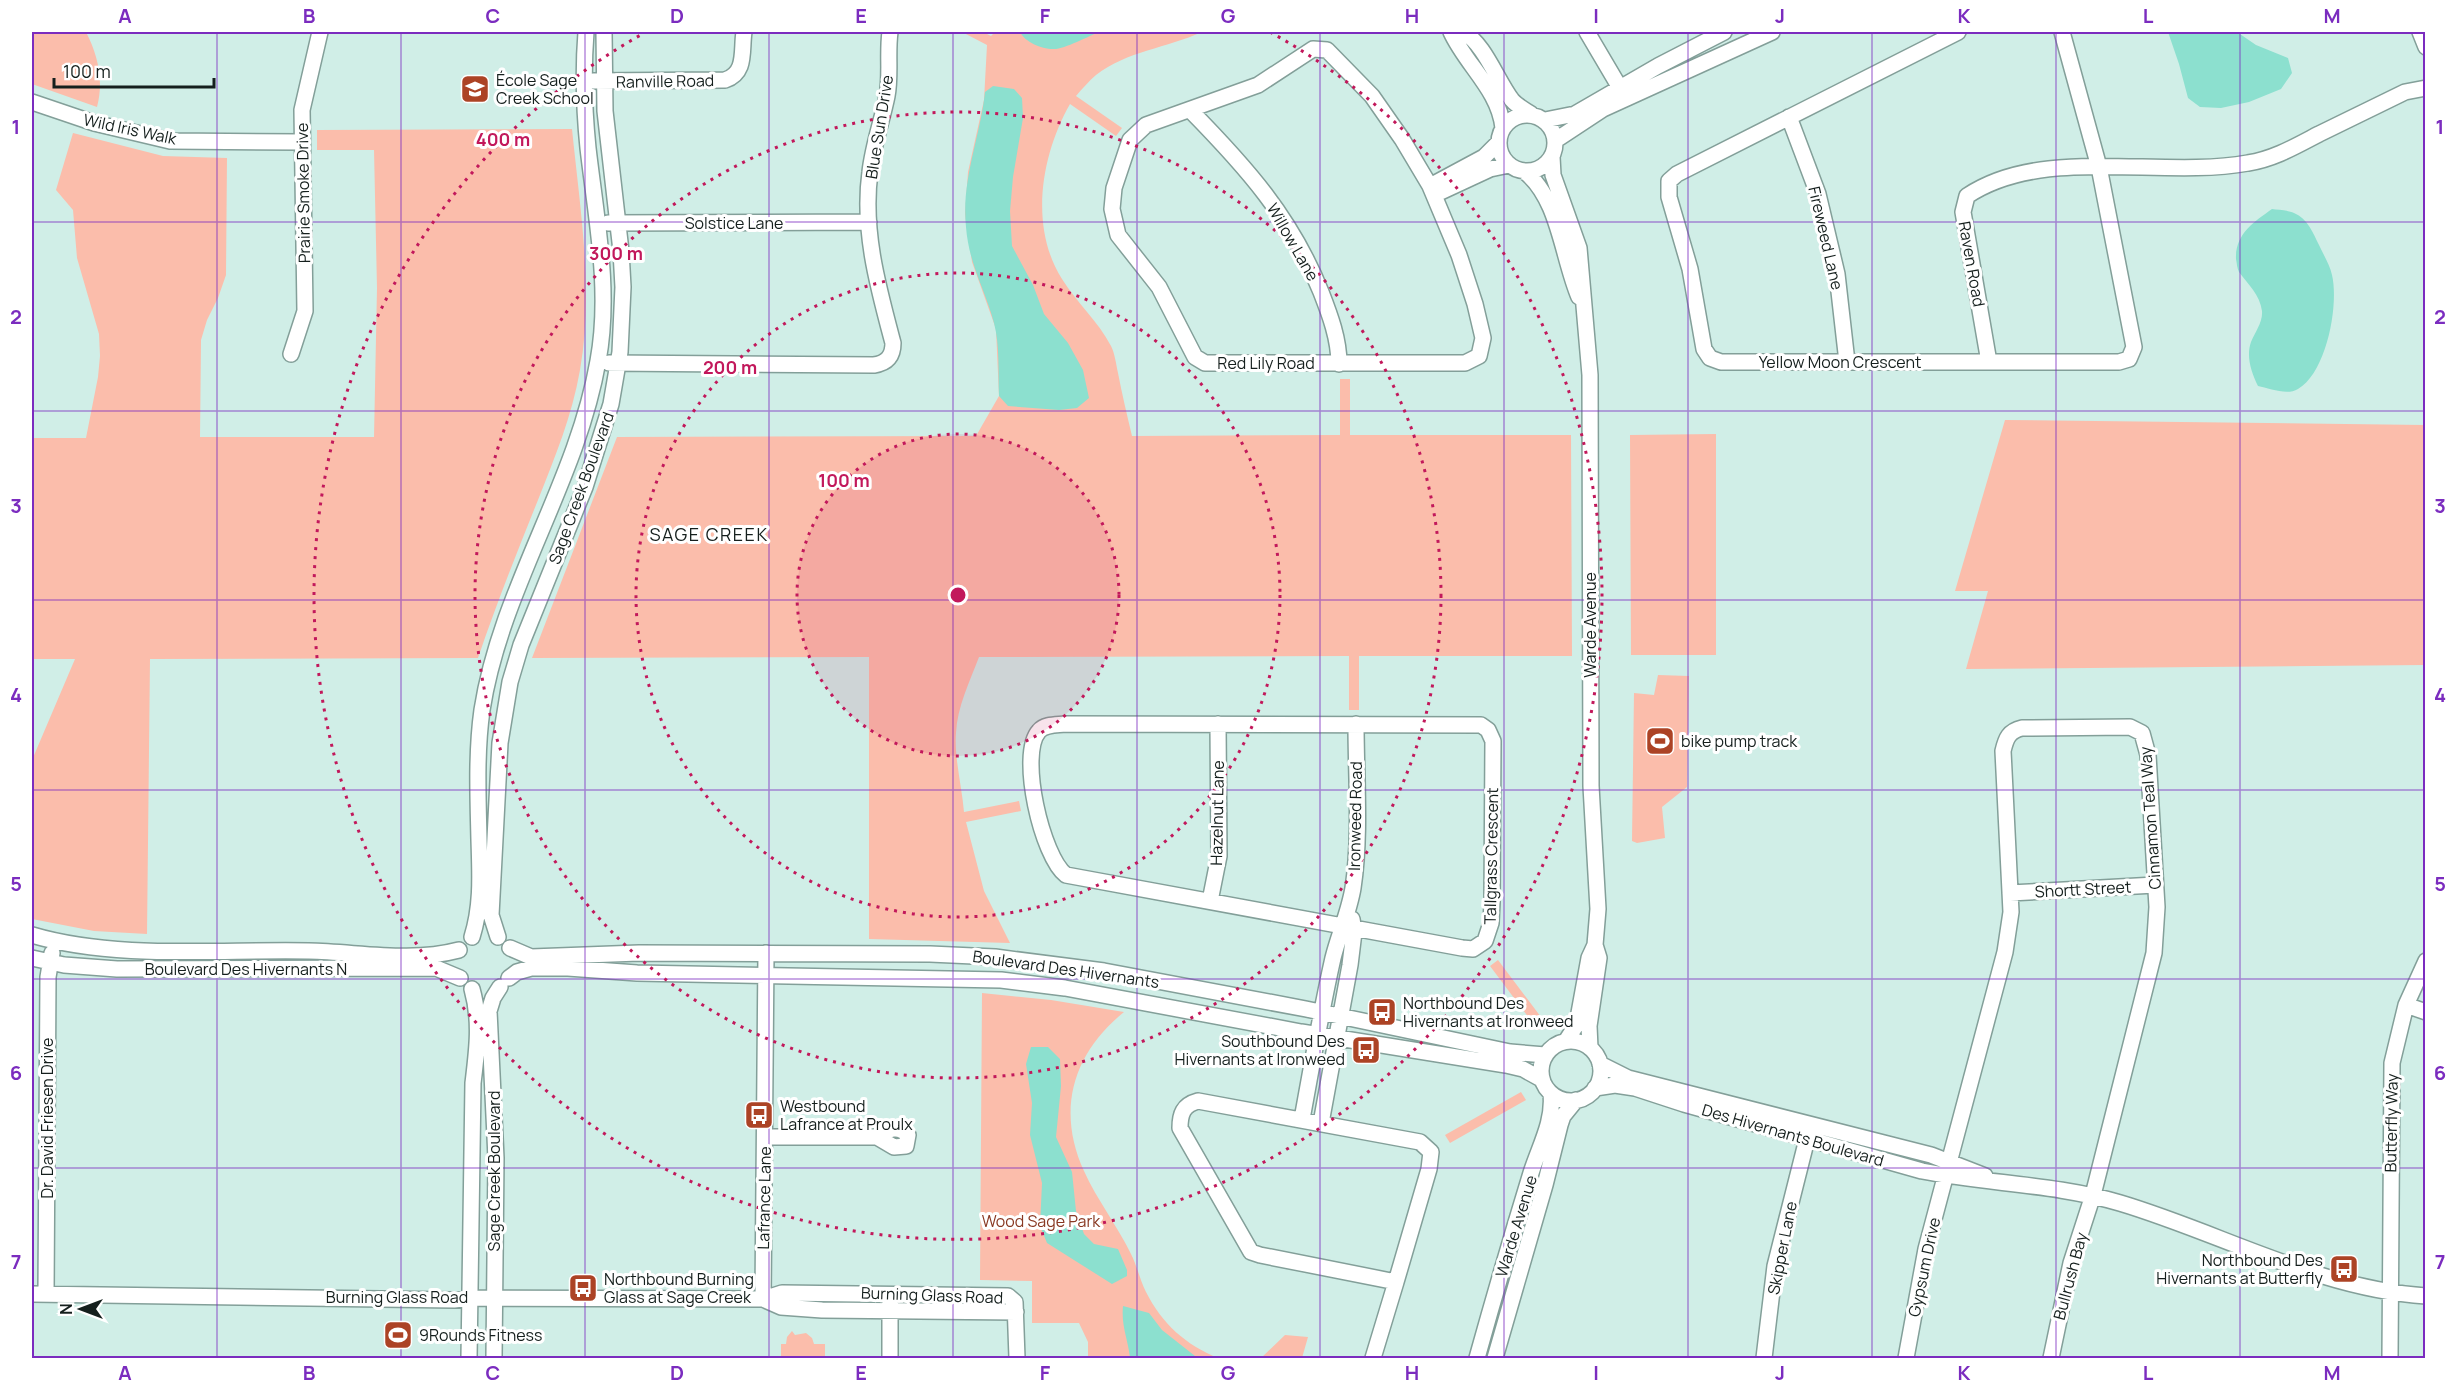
<svg xmlns="http://www.w3.org/2000/svg" width="2457" height="1390" viewBox="0 0 2457 1390" font-family="Manrope,sans-serif">
<rect width="100%" height="100%" fill="#d0eee7"/>
<path fill="#fbbdab" d="M32 32H86C98 55 104 81 97 107L32 84Z
M962 32H983L991 36 995 32H1202C1167 48 1127 51 1096 75 1089 81 1082 89 1076 96L1122 128 1116 136 1070 104C1041 155 1029 227 1062 279 1077 303 1098 321 1111 346 1115 354 1116 364 1118 373 1122 394 1127 415 1132 436L1340 435V379H1350V435H1571L1572 656H1359V710H1349V656L979 657C970 681 957 707 956 733 954 757 962 787 964 812L1019 801 1021 811 966 822 984 891 1010 943 869 939V657L532 658 617 437 976 436 999 396 996 329 972 262 965 214 968 172 984 100 987 45Z
M572 129C580 209 594 291 580 370 572 416 555 457 538 500 517 552 496 605 478 658L150 659 147 934 94 931 32 919V760L75 659H32V438H86L98 377 100 356 99 334 77 258 73 210 56 190 73 133 163 156 227 158 226 275 218 298 207 320 201 340 200 437H374L377 288 374 150H317V130Z
M2005 420 2425 425V665L1966 669 1988 591H1955Z
M1716 434V655H1631L1630 435Z
M1658 675 1689 676 1687 787 1662 807 1665 838 1637 843 1632 841 1634 693 1654 695Z
M1498 960 1547 1025 1538 1030 1490 966Z
M982 993 1051 1000 1124 1012C1073 1053 1056 1110 1084 1171 1097 1200 1117 1225 1131 1254 1137 1266 1140 1280 1146 1292 1162 1324 1186 1345 1218 1358H1088V1342L1079 1323H1032V1281L980 1280Z
M1521 1092 1526 1100 1450 1143 1445 1135Z
M792 1331 795 1335 806 1333 812 1338 814 1344H825V1358H781V1344H786L787 1337Z
M1285 1335 1308 1337 1302 1358H1261Z"/>
<path fill="#8ce0cf" d="M1020 32H1099C1089 36 1063 50 1053 49 1041 49 1025 42 1020 32Z
M2168 32H2237L2256 45 2288 58 2292 73 2281 89 2249 102 2221 108 2200 107 2188 98 2179 64Z
M993 86 1014 89 1022 98 1023 118 1013 177 1010 211 1012 246 1033 285 1044 314 1068 343 1083 370 1089 398 1077 408 1059 410 1008 406 999 396C998 372 1000 346 994 323 985 289 969 265 966 227 961 180 980 138 985 92Z
M2272 209C2278 210 2288 210 2294 213 2308 219 2313 233 2319 245 2323 254 2330 265 2332 275 2339 304 2327 372 2298 389 2287 396 2269 388 2258 386 2251 372 2246 356 2251 342 2255 332 2263 322 2262 311 2260 295 2248 284 2239 272 2237 268 2237 264 2236 259 2235 234 2254 222 2272 209Z
M1031 1047H1048L1060 1059 1061 1086 1056 1137 1072 1172 1076 1211 1084 1234 1094 1244 1118 1249 1127 1270V1276L1112 1284 1047 1243 1040 1226 1042 1183 1030 1135 1032 1103 1026 1064Z
M1123 1306 1149 1313 1162 1330 1195 1356 1215 1358H1130C1128 1339 1121 1326 1123 1306Z"/>
<g fill="none" stroke-linecap="round" stroke-linejoin="round">
<g stroke="#839f99" stroke-width="18">
<path id="minor" d="M1451 32C1466 65 1499 90 1503 128
M1463 32C1485 44 1497 81 1512 100 1517 106 1525 110 1531 114
M1587 32 1620 88
M1958 32 1677 174 1669 181V197L1690 269 1704 349 1710 358 1721 362H2119L2129 359 2134 347 2099 167 2062 32
M2420 32 2426 47
M1313 49 1327 50 1372 96 1402 139 1430 186 1459 255 1475 304 1483 338 1479 356 1465 363H1205L1195 357 1159 287 1118 235 1112 209 1114 188 1130 140 1146 125 1258 85Z
M593 81 725 80C747 73 741 50 744 32
M32 102 94 123 170 141 302 142
M1190 110C1246 167 1291 217 1321 292 1330 315 1339 339 1339 364
M1499 143a28 28 0 1 1 56 0a28 28 0 1 1-56 0Z
M1789 117 1818 194 1837 274 1847 362
M1545 120 1575 114 1658 66 1724 32
M1556 140 1603 109 1772 32
M1552 157 1553 175 1579 248 1590 375 1591 786 1598 909 1595 945 1599 958 1589 1026 1590 1048
M1524 171C1559 198 1562 257 1579 297
M1430 186 1484 157 1499 142
M1434 195 1490 169 1509 165
M608 223 869 222
M291 354 305 311 302 110 320 32
M1989 362 1963 212 1967 196C2043 145 2160 179 2248 163 2274 159 2296 146 2319 134 2348 120 2376 106 2405 92L2426 88
M609 363 874 365C887 363 893 356 893 343 878 287 862 230 870 172 873 145 882 121 887 96 891 75 887 53 890 32
M1065 724 1481 725 1488 730 1493 741 1492 902 1491 923 1485 941 1473 949 1462 948 1066 875C1042 857 1018 754 1039 731 1045 724 1056 725 1065 724Z
M2010 893 2155 885
M1210 901 1219 856 1218 724
M32 935C116 960 221 949 309 951 359 952 410 963 459 950
M472 937C482 905 480 874 479 840 478 797 476 753 482 710 501 588 577 482 598 361 611 291 596 218 588 148 584 109 583 70 586 32
M498 937 491 915 500 743 510 682 521 645 585 487 611 404 620 352 623 287 621 251 605 111 604 32
M510 948 531 957 639 953 930 954 995 957 1104 971 1306 1009 1510 1052 1545 1055
M32 958 64 965 117 969 436 968 460 978
M509 978 517 972 531 968H568L637 973 1001 980 1065 988 1301 1032 1506 1065 1523 1069 1541 1079
M2406 1005 2426 1012
M1541 1071a30 30 0 1 1 60 0a30 30 0 1 1-60 0Z
M1566 1041 1577 1024 1589 958 1595 945
M1600 1064 1628 1078 1931 1155 1985 1176
M1595 1088 1615 1085 1635 1088 1684 1104 1922 1171C1988 1184 2056 1184 2120 1203 2221 1233 2319 1289 2426 1296
M1198 1101 1420 1142 1431 1152 1429 1169 1396 1282 1260 1255 1251 1252 1180 1128C1180 1114 1183 1105 1198 1101Z
M1302 1119C1312 1065 1321 1011 1333 958 1339 934 1349 912 1353 888 1361 835 1356 778 1356 724
M1321 1123 1350 965 1354 932 1352 919
M765 1137H877C887 1130 898 1124 908 1135L906 1146 894 1147 877 1137
M32 1294 454 1300 471 1298 763 1299 766 953
M46 1294 48 977 52 953
M1016 1312 822 1310 781 1307 763 1299 782 1293 1008 1296 1015 1302 1017 1358
M469 1358 473 1083C477 1050 481 1021 472 989
M494 1358 496 1158 489 1011 493 998 500 987
M890 1358V1302
M1373 1358 1396 1282
M1477 1358C1494 1297 1512 1235 1531 1173 1539 1147 1554 1122 1551 1094
M1495 1358 1545 1185 1560 1125 1563 1116 1576 1100
M1764 1358 1775 1266 1807 1139
M1906 1358 1926 1249 2005 952 2011 912 2003 751C2006 738 2009 731 2022 728L2130 727 2142 733 2148 755 2157 907 2154 953 2093 1195 2071 1263 2051 1358
M2390 1358 2392 1063 2406 1005 2426 961"/>
</g>
<use href="#minor" stroke="#fff" stroke-width="15"/>
</g>
<path fill="none" stroke="#7b2cbf" stroke-width="1.5" stroke-opacity="0.55" d="M217 32V1358M401 32V1358M585 32V1358M769 32V1358M953 32V1358M1137 32V1358M1320 32V1358M1504 32V1358M1688 32V1358M1872 32V1358M2056 32V1358M2240 32V1358M32 222H2426M32 411H2426M32 600H2426M32 790H2426M32 979H2426M32 1168H2426"/>
<circle cx="958" cy="595" r="161" fill="#c2185b" fill-opacity=".12"/>
<g fill="none" stroke="#c2185b" stroke-width="3" stroke-dasharray="3 6">
<circle cx="958" cy="595" r="161"/>
<circle cx="958" cy="595" r="322"/>
<circle cx="958" cy="595" r="483"/>
<path d="M1270 32A644 644 0 1 1 646 32"/>
</g>
<defs>
<g id="school-square" transform="scale(1.5)"><rect x="-9" y="-9" width="18" height="18" rx="4" fill="#ac4325" stroke="#fff"/><path d="M0-5L7-2L0 1L-7-2ZM-4 1L0 2.5L4 1V4Q0 6-4 4Z" fill="#fff"/></g>
<g id="stadium-square" transform="scale(1.5)"><rect x="-9" y="-9" width="18" height="18" rx="4" fill="#ac4325" stroke="#fff"/><path d="M0-5a6.5 5 0 1 0 0 10a6.5 5 0 1 0 0-10ZM-3.5-1.8h7v3.6h-7Z" fill="#fff"/></g>
<g id="bus-square" transform="scale(1.5)"><rect x="-9" y="-9" width="18" height="18" rx="4" fill="#ac4325" stroke="#fff"/><path d="M-5-6H5V4H4V6H2V4H-2V6H-4V4H-5ZM-3.5-4V0h7V-4ZM-3.5 1.2v1.5H-2V1.2ZM2 1.2v1.5H3.5V1.2Z" fill="#fff"/></g>
</defs>
<g fill-rule="evenodd">
<use href="#school-square" x="475" y="89"/>
<use href="#stadium-square" x="1660" y="741"/>
<use href="#bus-square" x="1382" y="1012"/>
<use href="#bus-square" x="1366" y="1050"/>
<use href="#bus-square" x="759" y="1115"/>
<use href="#bus-square" x="2344" y="1269"/>
<use href="#bus-square" x="583" y="1288"/>
<use href="#stadium-square" x="398" y="1335"/>
</g>
<g text-anchor="middle" stroke-width="6" stroke-linejoin="round" paint-order="stroke">
<g font-size="16" fill="#151f1d" stroke="#fff" text-anchor="start">
<text x="496" y="86">École Sage<tspan x="496" dy="18">Creek School</tspan></text>
<text x="1681" y="747">bike pump track</text>
<text x="1403" y="1009">Northbound Des<tspan x="1403" dy="18">Hivernants at Ironweed</tspan></text>
<text x="1345" y="1047" text-anchor="end">Southbound Des<tspan x="1345" dy="18">Hivernants at Ironweed</tspan></text>
<text x="780" y="1112">Westbound<tspan x="780" dy="18">Lafrance at Proulx</tspan></text>
<text x="2323" y="1266" text-anchor="end">Northbound Des<tspan x="2323" dy="18">Hivernants at Butterfly</tspan></text>
<text x="604" y="1285">Northbound Burning<tspan x="604" dy="18">Glass at Sage Creek</tspan></text>
<text x="419" y="1341">9Rounds Fitness</text>
</g>
<g font-size="16" fill="#151f1d" stroke="#fff">
<text transform="translate(665 81) rotate(-1)" y="6">Ranville Road</text>
<text transform="translate(879 127) rotate(-81)" y="6">Blue Sun Drive</text>
<text transform="translate(130 129) rotate(12)" y="6">Wild Iris Walk</text>
<text transform="translate(303 193) rotate(-91)" y="6">Prairie Smoke Drive</text>
<text x="734" y="229">Solstice Lane</text>
<text transform="translate(1826 238) rotate(77)" y="6">Fireweed Lane</text>
<text transform="translate(1293 242) rotate(60)" y="6">Willow Lane</text>
<text transform="translate(1972 264) rotate(80)" y="6">Raven Road</text>
<text x="1840" y="368">Yellow Moon Crescent</text>
<text x="1266" y="369">Red Lily Road</text>
<text transform="translate(581 488) rotate(-70)" y="6">Sage Creek Boulevard</text>
<text transform="translate(1590 625) rotate(-90)" y="6">Warde Avenue</text>
<text transform="translate(1217 813) rotate(-89)" y="6">Hazelnut Lane</text>
<text transform="translate(1355 816) rotate(-89)" y="6">Ironweed Road</text>
<text transform="translate(2150 818) rotate(-94)" y="6">Cinnamon Teal Way</text>
<text transform="translate(1491 856) rotate(-89)" y="6">Tallgrass Crescent</text>
<text transform="translate(2083 889) rotate(-3)" y="6">Shortt Street</text>
<text x="246" y="975">Boulevard Des Hivernants N</text>
<text transform="translate(1066 969) rotate(8)" y="6">Boulevard Des Hivernants</text>
<text transform="translate(47 1118) rotate(-90)" y="6">Dr. David Friesen Drive</text>
<text transform="translate(2391 1123) rotate(-89)" y="6">Butterfly Way</text>
<text transform="translate(1793 1135) rotate(16)" y="6">Des Hivernants Boulevard</text>
<text transform="translate(494 1171) rotate(-90)" y="6">Sage Creek Boulevard</text>
<text transform="translate(764 1198) rotate(-89)" y="6">Lafrance Lane</text>
<text transform="translate(1516 1226) rotate(-73)" y="6">Warde Avenue</text>
<text transform="translate(1782 1248) rotate(-79)" y="6">Skipper Lane</text>
<text transform="translate(1924 1267) rotate(-78)" y="6">Gypsum Drive</text>
<text transform="translate(2070 1276) rotate(-75)" y="6">Bullrush Bay</text>
<text transform="translate(932 1295) rotate(2)" y="6">Burning Glass Road</text>
<text x="397" y="1303">Burning Glass Road</text>
</g>
<g font-size="16" fill="#893923" stroke="#fff">
<text x="1041" y="1227">Wood Sage Park</text>
</g>
<g font-size="18" letter-spacing="1.5" fill="#151f1d" stroke="#fff">
<text x="709" y="541">SAGE CREEK</text>
</g>
</g>
<circle cx="958" cy="595" r="9" fill="#c2185b" stroke="#fff" stroke-width="3"/>
<g font-size="18" text-anchor="middle" font-weight="bold" fill="#c2185b" stroke="#fff" stroke-width="6" stroke-linejoin="round" paint-order="stroke">
<text x="503" y="146">400 m</text>
<text x="616" y="260">300 m</text>
<text x="730" y="374">200 m</text>
<text x="844" y="487">100 m</text>
</g>
<rect width="2457" height="1390" fill="none" stroke="#ffffff" stroke-width="66"/>
<g transform="translate(81 1309) rotate(270)" stroke="#ffffff" stroke-width="4.5" paint-order="stroke">
<path d="M0-4.5L10 22L0 15L-10 22Z" fill="#151f1d"/>
<text y="-9" font-size="16" font-weight="bold" text-anchor="middle" fill="#151f1d">N</text>
</g>
<path d="M54 78v9h160v-9" fill="none" stroke="#151f1d" stroke-width="3"/>
<text x="63" y="78" font-size="18" fill="#151f1d" stroke="#ffffff" stroke-width="4.5" paint-order="stroke">100 m</text>
<rect x="33" y="33" width="2391" height="1324" fill="none" stroke="#7b2cbf" stroke-width="2"/>
<g font-size="20" text-anchor="middle" font-weight="bold" fill="#7b2cbf">
<text x="125" y="23">A</text>
<text x="309" y="23">B</text>
<text x="493" y="23">C</text>
<text x="677" y="23">D</text>
<text x="861" y="23">E</text>
<text x="1045" y="23">F</text>
<text x="1228" y="23">G</text>
<text x="1412" y="23">H</text>
<text x="1596" y="23">I</text>
<text x="1780" y="23">J</text>
<text x="1964" y="23">K</text>
<text x="2148" y="23">L</text>
<text x="2332" y="23">M</text>
<text x="16" y="134">1</text>
<text x="2440" y="134">1</text>
<text x="16" y="324">2</text>
<text x="2440" y="324">2</text>
<text x="16" y="513">3</text>
<text x="2440" y="513">3</text>
<text x="16" y="702">4</text>
<text x="2440" y="702">4</text>
<text x="16" y="891">5</text>
<text x="2440" y="891">5</text>
<text x="16" y="1080">6</text>
<text x="2440" y="1080">6</text>
<text x="16" y="1269">7</text>
<text x="2440" y="1269">7</text>
<text x="125" y="1380">A</text>
<text x="309" y="1380">B</text>
<text x="493" y="1380">C</text>
<text x="677" y="1380">D</text>
<text x="861" y="1380">E</text>
<text x="1045" y="1380">F</text>
<text x="1228" y="1380">G</text>
<text x="1412" y="1380">H</text>
<text x="1596" y="1380">I</text>
<text x="1780" y="1380">J</text>
<text x="1964" y="1380">K</text>
<text x="2148" y="1380">L</text>
<text x="2332" y="1380">M</text>
</g>
</svg>
